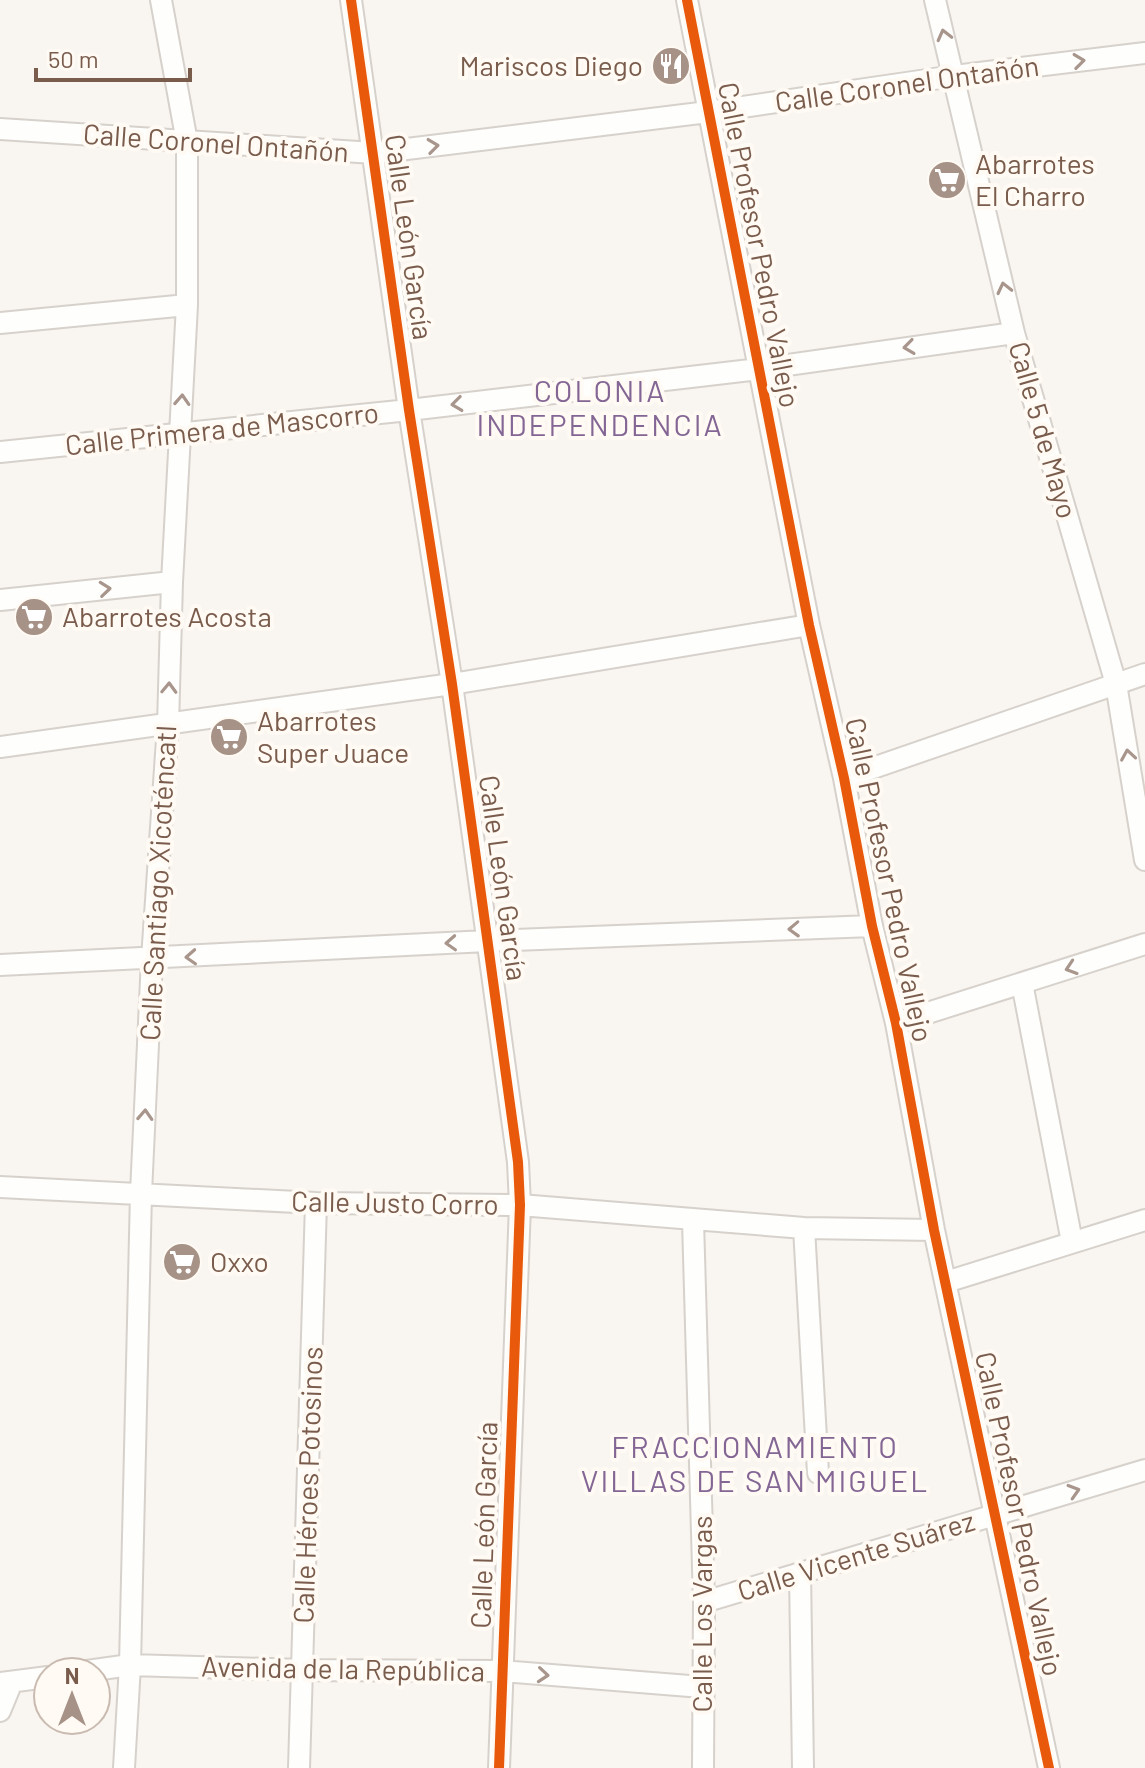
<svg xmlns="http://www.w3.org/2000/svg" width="1145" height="1768" viewBox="0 0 1145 1768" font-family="Barlow,sans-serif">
<rect width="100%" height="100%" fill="#f9f5f0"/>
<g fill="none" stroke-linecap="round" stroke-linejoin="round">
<g stroke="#d7d1cb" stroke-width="24">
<path id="minor" d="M351 0 409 410 452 684 518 1162 520 1205 499 1768
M687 0 809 625 844 778 872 926 896 1023 934 1230 1049 1768
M935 0 1014 333 1116 684 1145 860
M0 129 374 153 708 112 954 76 1145 53
M0 323 187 305
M0 452 409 410 759 369 1014 333
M0 600 172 582
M0 747 452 684 809 625
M844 778 1145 674
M0 965 487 941 872 926
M1022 983 1072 1242
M896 1023 1145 944
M0 1187 316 1203 520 1205 804 1228 934 1230
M693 1221 704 1602 703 1768
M804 1228 818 1473
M946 1282 1145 1220
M800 1573 803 1768
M704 1602 1145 1470
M80 1672 130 1665 303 1670 502 1671 702 1687
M0 1683 48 1677
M0 1711 12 1682
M124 1768 130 1665 141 1193 152 959 168 725 172 582 187 305V142L161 0
M299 1768 316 1203"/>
</g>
<use href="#minor" stroke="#fefefd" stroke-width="20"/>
<g stroke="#fffaf3" stroke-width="15">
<path id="cycleway" d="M351 0 409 410 452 684 518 1162 520 1205 499 1768
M687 0 809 625 844 778 872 926 896 1023 934 1230 1049 1768"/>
</g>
<use href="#cycleway" stroke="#e8590c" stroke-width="10"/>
</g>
<defs><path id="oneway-chevron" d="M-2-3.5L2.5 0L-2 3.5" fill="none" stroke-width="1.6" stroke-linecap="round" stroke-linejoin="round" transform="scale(2)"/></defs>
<g stroke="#a8958b">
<use href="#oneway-chevron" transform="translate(944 35) rotate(-104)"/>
<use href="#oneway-chevron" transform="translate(1079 61) rotate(-7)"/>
<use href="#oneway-chevron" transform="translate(433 146) rotate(-7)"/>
<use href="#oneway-chevron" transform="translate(1004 288) rotate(-103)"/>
<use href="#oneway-chevron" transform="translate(909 347) rotate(172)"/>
<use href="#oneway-chevron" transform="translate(182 400) rotate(-87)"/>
<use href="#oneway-chevron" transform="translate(457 404) rotate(173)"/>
<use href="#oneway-chevron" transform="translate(105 589) rotate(-6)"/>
<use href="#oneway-chevron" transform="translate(169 688) rotate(-88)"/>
<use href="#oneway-chevron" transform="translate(1128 755) rotate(-99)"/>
<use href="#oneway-chevron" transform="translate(794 929) rotate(178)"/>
<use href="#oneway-chevron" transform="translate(451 943) rotate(177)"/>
<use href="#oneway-chevron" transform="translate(191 957) rotate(177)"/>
<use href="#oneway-chevron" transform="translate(1071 968) rotate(162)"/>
<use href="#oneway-chevron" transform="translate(145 1115) rotate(-87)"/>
<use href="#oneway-chevron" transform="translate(1074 1491) rotate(-17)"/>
<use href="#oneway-chevron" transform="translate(543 1675) rotate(5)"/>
</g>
<defs>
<g id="restaurant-disc" transform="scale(2)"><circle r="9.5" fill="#a69286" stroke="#fffaf3"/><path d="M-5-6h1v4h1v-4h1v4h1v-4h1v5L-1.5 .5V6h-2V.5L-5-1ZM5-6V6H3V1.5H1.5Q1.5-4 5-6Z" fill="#fff"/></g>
<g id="supermarket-disc" transform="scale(2)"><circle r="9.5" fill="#a69286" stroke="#fffaf3"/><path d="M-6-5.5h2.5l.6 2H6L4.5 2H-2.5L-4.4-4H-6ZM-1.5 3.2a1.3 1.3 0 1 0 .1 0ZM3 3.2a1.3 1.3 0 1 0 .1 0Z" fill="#fff"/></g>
</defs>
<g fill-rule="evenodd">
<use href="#restaurant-disc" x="671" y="66"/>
<use href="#supermarket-disc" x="947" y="180"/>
<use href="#supermarket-disc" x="34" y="617"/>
<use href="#supermarket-disc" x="229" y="737"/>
<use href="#supermarket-disc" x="182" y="1262"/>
</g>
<g text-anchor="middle" stroke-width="8" stroke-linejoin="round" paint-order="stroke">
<g font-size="28" fill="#7a5c4d" stroke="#fffaf3" text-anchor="start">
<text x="643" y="76" text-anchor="end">Mariscos Diego</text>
<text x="975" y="174">Abarrotes<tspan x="975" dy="32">El Charro</tspan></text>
<text x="62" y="627">Abarrotes Acosta</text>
<text x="257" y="731">Abarrotes<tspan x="257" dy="32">Super Juace</tspan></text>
<text x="210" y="1272">Oxxo</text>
</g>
<g font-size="28" fill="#7a5c4d" stroke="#fffaf3">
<text transform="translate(907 84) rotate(-8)" y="10">Calle Coronel Ontañón</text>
<text transform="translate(216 143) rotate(4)" y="10">Calle Coronel Ontañón</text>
<text transform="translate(409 237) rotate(82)" y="10">Calle León García</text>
<text transform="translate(759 245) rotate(79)" y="10">Calle Profesor Pedro Vallejo</text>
<text transform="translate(222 429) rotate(-6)" y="10">Calle Primera de Mascorro</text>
<text transform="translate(1043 430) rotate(74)" y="10">Calle 5 de Mayo</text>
<text transform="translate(503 878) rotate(82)" y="10">Calle León García</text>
<text transform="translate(889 880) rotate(78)" y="10">Calle Profesor Pedro Vallejo</text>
<text transform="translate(158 883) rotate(-87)" y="10">Calle Santiago Xicoténcatl</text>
<text transform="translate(395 1203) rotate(1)" y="10">Calle Justo Corro</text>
<text transform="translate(308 1485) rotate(-88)" y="10">Calle Héroes Potosinos</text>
<text transform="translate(1019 1514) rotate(78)" y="10">Calle Profesor Pedro Vallejo</text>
<text transform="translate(484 1525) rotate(-88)" y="10">Calle León García</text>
<text transform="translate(856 1556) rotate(-17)" y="10">Calle Vicente Suárez</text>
<text transform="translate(702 1614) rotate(-90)" y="10">Calle Los Vargas</text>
<text transform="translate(343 1669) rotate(1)" y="10">Avenida de la República</text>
</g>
<g font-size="30" letter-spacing="2" fill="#846695" stroke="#fffaf3">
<text x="600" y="402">COLONIA<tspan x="600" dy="34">INDEPENDENCIA</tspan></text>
<text x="755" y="1458">FRACCIONAMIENTO<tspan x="755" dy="34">VILLAS DE SAN MIGUEL</tspan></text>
</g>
</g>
<g transform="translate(72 1696)"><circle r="38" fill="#fffaf3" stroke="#cabbb1" stroke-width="2"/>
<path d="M0-6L14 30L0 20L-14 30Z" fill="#a69286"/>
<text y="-12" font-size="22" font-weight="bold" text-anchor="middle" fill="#7a5c4d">N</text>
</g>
<path d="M36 68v12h154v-12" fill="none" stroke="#7a5c4d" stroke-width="4"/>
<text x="48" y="68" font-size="24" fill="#7a5c4d" stroke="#fffaf3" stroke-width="6" paint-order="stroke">50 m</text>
</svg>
